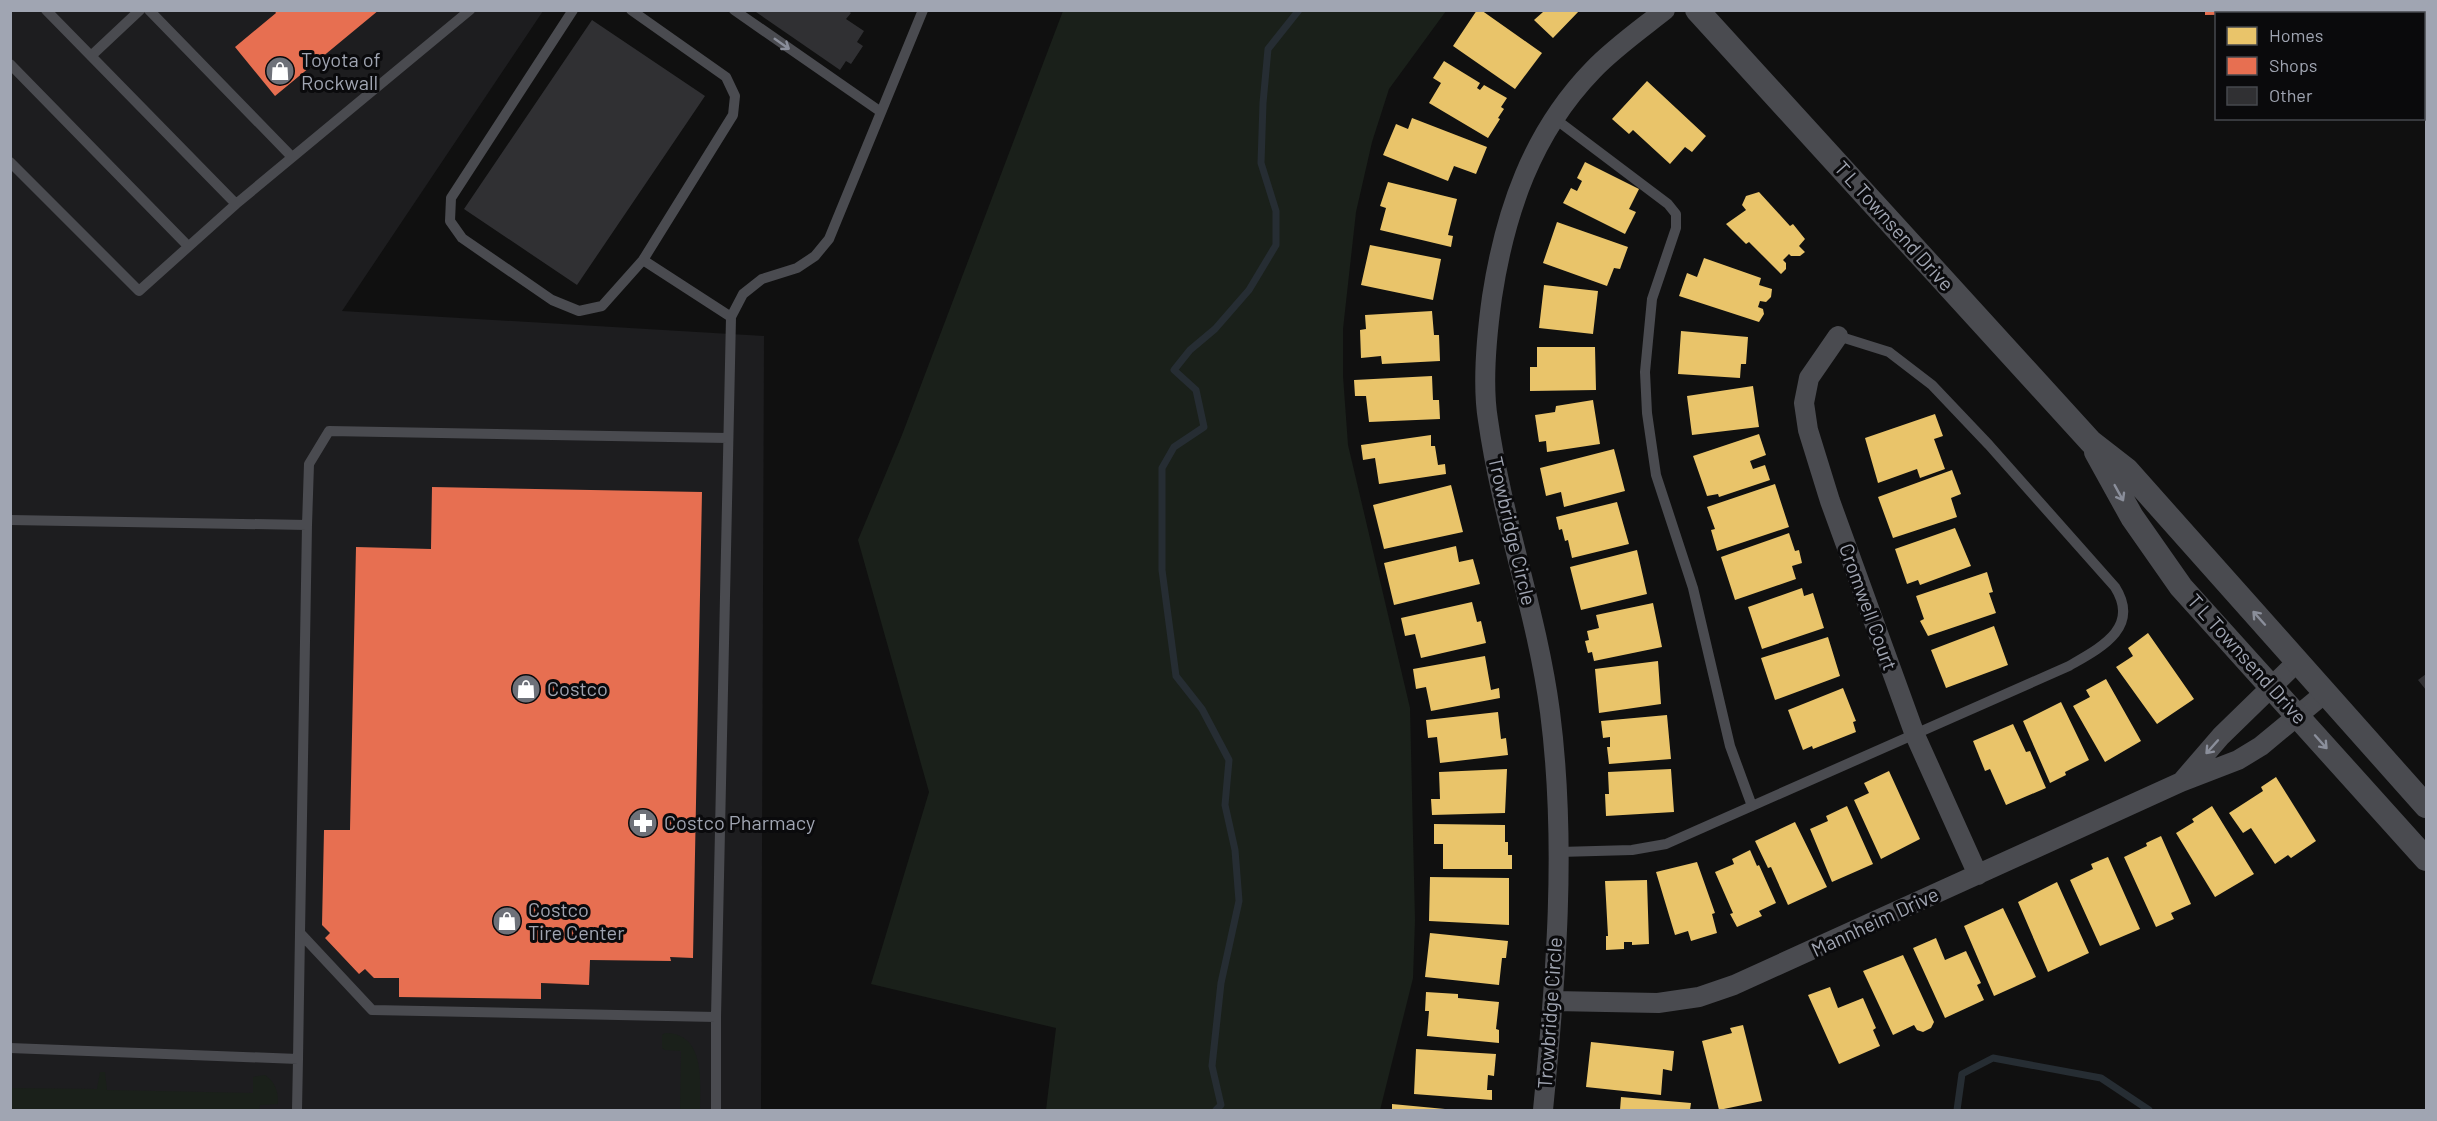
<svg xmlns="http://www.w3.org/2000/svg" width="2437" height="1121" viewBox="0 0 2437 1121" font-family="Barlow,sans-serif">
<rect width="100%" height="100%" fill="#101010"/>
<path fill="#1d1d1f" d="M10 11H543L342 311 764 336 761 1110H11Z"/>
<path fill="#1a201a" d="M1063 11H1446L1389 89 1372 142 1356 212 1343 329V376L1348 445 1410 708 1415 920 1413 978 1380 1110H1046L1056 1028 871 984 929 792 858 540 902 435Z
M665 1033C706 1033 700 1083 700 1110H680L681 1051 665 1050 662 1048V1035Z
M100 1072H105L107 1090 253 1093V1077L265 1075C276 1083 278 1091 278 1104L260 1105 259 1110H11V1088L97 1089Z"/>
<path fill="#e9c46a" d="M1477 10H1481L1542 53 1515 89 1453 46Z
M1541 10H1580L1553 38 1534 20 1543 12Z
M1444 61 1480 83 1477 88 1480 90 1484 85 1507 98 1501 107 1504 109 1498 118 1500 119 1488 138 1429 103 1441 83 1433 78Z
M1647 81 1706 136 1692 152 1685 147 1670 164 1633 130 1629 134 1612 119Z
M1412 118 1487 147 1476 174 1454 166 1448 181 1383 155 1396 124 1408 129Z
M1585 162 1639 189 1629 209 1636 212 1625 234 1563 203 1571 188 1577 191 1582 181 1577 178Z
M1388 182 1457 199 1448 235 1453 236 1451 247 1380 230 1386 208 1380 206Z
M1759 192 1790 226 1793 224 1805 239 1799 246 1805 252 1800 256H1791L1789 254 1783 260 1786 263V269L1781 274 1749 242 1746 244 1726 224 1746 210 1742 205 1746 196Z
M1557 222 1628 247 1620 269 1614 268 1607 286 1543 263Z
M1370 245 1441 259 1433 300 1361 285Z
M1704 258 1761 278 1759 285 1772 289 1771 297 1766 302 1760 301 1758 307 1763 309 1764 314 1759 322 1679 296 1687 273 1697 277Z
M1544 285 1598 291 1593 334 1539 328Z
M1432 311 1434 335H1439L1440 361 1382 364 1381 356 1361 358 1360 330 1366 329 1365 315Z
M1681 331 1748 337 1746 364H1741L1740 378 1678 374Z
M1537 347H1595L1596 390 1530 391V367H1537Z
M1432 376 1433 400H1439L1440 419 1369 422 1366 396H1355L1354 380Z
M1753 386 1759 427 1692 435 1687 396Z
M1593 400 1600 444 1547 452 1546 441 1539 442 1535 415 1555 412 1556 406Z
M1935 414 1943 436 1934 439 1945 469 1920 478 1917 469 1878 483 1865 438Z
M1759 434 1766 455 1750 461 1753 469 1765 465 1770 480 1719 497 1718 494 1707 496 1693 456Z
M1431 435V446H1435L1438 465 1445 464 1446 474 1379 484 1375 458 1363 460 1361 445Z
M1614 449 1625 491 1564 507 1561 492 1546 496 1540 468Z
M1952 470 1961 494 1951 498 1957 517 1893 538 1878 497Z
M1775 484 1789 527 1717 551 1711 530 1715 529 1707 507Z
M1451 485 1463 532 1384 549 1373 505Z
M1617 502 1629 544 1572 558 1568 540 1565 541 1562 529 1559 530 1556 517Z
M1955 528 1971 566 1920 585 1918 580 1907 584 1895 549Z
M1789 533 1795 551 1799 550 1802 563 1792 566 1796 579 1735 600 1721 557Z
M1456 546 1459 562 1473 559 1480 584 1394 605 1384 563Z
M1637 550 1647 594 1581 610 1570 567Z
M1987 572 1993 592 1989 593 1996 613 1928 636 1920 621 1924 619 1916 596Z
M1802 588 1804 596 1813 593 1824 628 1762 649 1748 607Z
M1472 602 1477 622 1481 621 1486 643 1421 658 1415 634 1405 636 1401 618Z
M1653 603 1662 647 1594 661 1592 652 1588 653 1585 641 1589 640 1587 631 1599 628 1596 615Z
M1994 626 2008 665 1946 688 1931 650Z
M2148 633 2194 699 2157 724 2116 667 2133 656 2128 648Z
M1828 637 1840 676 1775 700 1761 658Z
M1485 656 1491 690 1499 688 1500 698 1431 711 1426 687 1416 689 1413 669Z
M1658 661 1661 704 1599 713 1595 669Z
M2106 679 2141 741 2105 762 2073 706 2090 697 2086 690Z
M1843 688 1856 721 1853 722 1856 732 1813 749 1812 746 1803 750 1788 710Z
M2061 702 2089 760 2065 772 2066 775 2050 783 2023 721Z
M1498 712 1501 739 1506 738 1508 755 1440 763 1437 737 1428 738 1426 720Z
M1667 715 1671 759 1609 764 1607 747H1610V737L1603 738 1601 721Z
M2013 724 2026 752 2030 751 2046 788 2006 805 1990 769 1985 771 1973 741Z
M1507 769 1505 813 1432 815 1431 799H1440L1439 772Z
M1671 769 1674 812 1606 816 1605 794H1609L1608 772Z
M1889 771 1920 839 1881 859 1854 800 1869 793 1864 783Z
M2276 777 2316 841 2291 858 2288 855 2275 864 2251 828 2243 833 2229 813 2263 791 2261 787Z
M1847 806 1873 864 1832 882 1810 829 1828 821 1826 816Z
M2212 806 2254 874 2215 897 2176 833 2194 822 2192 819Z
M1795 822 1827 887 1788 905 1771 867 1768 868 1755 841Z
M1434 824 1505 825V842H1508V855H1512V869H1443V844H1434Z
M2161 836 2191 904 2171 913 2174 919 2156 927 2124 857 2147 846 2146 843Z
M1750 850 1757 866 1759 865 1776 903 1759 911 1762 916 1737 927 1730 914 1733 913 1715 872 1734 864 1732 859Z
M2108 857 2140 929 2100 946 2070 880 2093 869 2091 864Z
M1697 862 1715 913 1712 914 1717 933 1691 941 1688 931 1675 935 1656 872Z
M1430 877 1509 878V925L1429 921Z
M1647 880 1649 944 1632 945V942H1624V949L1606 950V936H1608L1605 881Z
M2057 882 2089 953 2048 972 2018 902Z
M2003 908 2036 977 1994 996 1964 926Z
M1430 933 1508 941 1506 958H1502L1499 985 1425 977Z
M1936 938 1945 960 1966 951 1981 983 1977 985 1984 1000 1945 1018 1913 948Z
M1903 955 1934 1022 1931 1028 1923 1032 1917 1030 1914 1025 1893 1035 1863 971Z
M1830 987 1838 1008 1863 998 1876 1028 1873 1030 1880 1046 1839 1064 1808 995Z
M1426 992 1458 994V998L1499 1002 1496 1029 1499 1030V1043L1427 1036 1429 1011H1425Z
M1743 1025 1762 1101 1719 1110 1702 1041 1732 1033 1730 1028Z
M1591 1042 1674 1051 1672 1071 1663 1069 1661 1095 1586 1087Z
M1416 1049 1496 1054 1494 1076 1488 1075 1487 1090H1492V1100L1414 1094Z
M1621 1097 1691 1103 1690 1110H1620Z
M1392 1104 1445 1109V1110H1392Z"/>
<path fill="#e76f51" d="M274 10H379L275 96 235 47 276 13Z
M2205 10H2291V14L2205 15Z
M432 487 702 492 693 958 670 957 671 961 590 960 589 985 541 983V999L399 997V978H374L365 969 359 974 325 938 330 933 322 925 324 830H350L356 547 431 549Z"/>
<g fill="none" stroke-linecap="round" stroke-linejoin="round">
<path stroke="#262d33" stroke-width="7" d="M1216 1110 1221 1105 1212 1066 1221 983 1239 901 1235 850 1225 805 1229 760 1202 709 1176 676 1162 570V468L1174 447 1204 427 1196 390 1174 370 1190 350 1215 329 1249 290 1276 245V211L1261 163 1263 103 1268 49 1299 10
M1957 1110 1962 1074 1993 1058 2101 1078 2149 1110"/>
</g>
<path fill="#303033" d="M753 10H847L851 13 846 19 864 31 857 42 863 46 851 64 846 61 840 70Z
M592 20 705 96 577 285 464 209Z
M2426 674V690L2418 680Z"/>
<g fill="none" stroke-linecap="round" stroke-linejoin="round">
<path stroke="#4a4b50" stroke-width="10" d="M46 10 236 204 470 10
M149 10 292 157
M573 10 451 198 450 221 462 238 552 300 579 311 602 306 643 260 733 115 735 96 726 77 631 10
M734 10 881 112
M91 56 140 10
M10 64 188 246
M1554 118 1668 204 1676 214V228L1652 299 1645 372 1647 413 1656 475 1693 588 1730 746 1752 806
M10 162 139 291 236 204
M643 260 731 317
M10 520 307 525 309 464 329 431 728 438
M307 525 300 933 372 1010 716 1017
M1559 852 1632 850 1666 844 2069 666C2100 648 2141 628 2115 587L1989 445 1932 385 1889 352 1838 336
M10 1048 298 1059 297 1110
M298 1059 300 933
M716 1110V1017L731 317 743 294 762 279 797 268 815 256 829 239 923 10"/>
<path stroke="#4a4b50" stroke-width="20" d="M1838 336 1809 378 1804 403 1808 430 1830 501 1915 735 1978 875
M2183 780 2221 736 2298 661
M1554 1001 1658 1003 1699 997 1734 985 2181 782 2238 760 2261 746 2325 693
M1543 1110C1556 979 1567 844 1550 712 1537 613 1502 519 1488 420 1482 384 1487 333 1492 297 1505 212 1532 133 1593 70 1614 48 1641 29 1665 10"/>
<path stroke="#4a4b50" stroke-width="24" d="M1697 10 2091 442 2127 470 2426 806
M2096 452 2132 517 2181 587 2426 859"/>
</g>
<defs><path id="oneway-shaft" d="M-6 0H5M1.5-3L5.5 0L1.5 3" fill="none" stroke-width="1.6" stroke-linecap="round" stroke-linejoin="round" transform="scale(1.5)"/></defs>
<g stroke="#8a8e9a">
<use href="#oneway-shaft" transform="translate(782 44) rotate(35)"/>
<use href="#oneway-shaft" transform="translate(2119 493) rotate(61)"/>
<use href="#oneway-shaft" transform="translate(2259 618) rotate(-132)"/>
<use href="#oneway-shaft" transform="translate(2321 742) rotate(48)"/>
<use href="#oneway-shaft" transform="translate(2212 747) rotate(132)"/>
</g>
<defs>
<g id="shop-disc" transform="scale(1.5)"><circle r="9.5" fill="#6e7179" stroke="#0a0a0c"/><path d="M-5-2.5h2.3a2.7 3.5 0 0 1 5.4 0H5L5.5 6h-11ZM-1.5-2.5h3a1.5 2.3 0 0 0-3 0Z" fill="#fff"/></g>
<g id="pharmacy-disc" transform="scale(1.5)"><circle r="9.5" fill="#6e7179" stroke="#0a0a0c"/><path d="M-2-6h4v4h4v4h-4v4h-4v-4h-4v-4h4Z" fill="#fff"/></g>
</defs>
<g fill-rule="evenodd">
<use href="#shop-disc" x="280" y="71"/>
<use href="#shop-disc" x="526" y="689"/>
<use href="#pharmacy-disc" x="643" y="823"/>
<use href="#shop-disc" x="507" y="921"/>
</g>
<g text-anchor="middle" stroke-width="6" stroke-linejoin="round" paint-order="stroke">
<g font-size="20" fill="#a0a5b2" stroke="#0a0a0c" text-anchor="start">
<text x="301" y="67">Toyota of<tspan x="301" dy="23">Rockwall</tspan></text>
<text x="547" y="696">Costco</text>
<text x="664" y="830">Costco Pharmacy</text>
<text x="528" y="917">Costco<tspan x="528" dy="23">Tire Center</tspan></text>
</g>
<g font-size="20" fill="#a0a5b2" stroke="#0a0a0c">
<text transform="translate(1894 226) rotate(48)" y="7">T L Townsend Drive</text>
<text transform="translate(1512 531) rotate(77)" y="7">Trowbridge Circle</text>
<text transform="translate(1868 607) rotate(70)" y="7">Cromwell Court</text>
<text transform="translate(2247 659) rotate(48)" y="7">T L Townsend Drive</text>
<text transform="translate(1875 922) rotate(-25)" y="7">Mannheim Drive</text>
<text transform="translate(1550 1013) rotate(-86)" y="7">Trowbridge Circle</text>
</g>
</g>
<rect width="2437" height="1121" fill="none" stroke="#a0a5b2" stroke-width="24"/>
<rect x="2215" y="12" width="210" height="108" fill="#0a0a0c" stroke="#46484e" stroke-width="1.5"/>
<rect x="2227" y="27" width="30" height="18" fill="#e9c46a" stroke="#46484e" stroke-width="1.5"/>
<text x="2269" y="42" font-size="18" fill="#a0a5b2">Homes</text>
<rect x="2227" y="57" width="30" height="18" fill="#e76f51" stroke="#46484e" stroke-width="1.5"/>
<text x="2269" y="72" font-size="18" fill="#a0a5b2">Shops</text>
<rect x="2227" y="87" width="30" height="18" fill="#303033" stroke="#46484e" stroke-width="1.5"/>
<text x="2269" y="102" font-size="18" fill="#a0a5b2">Other</text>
</svg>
